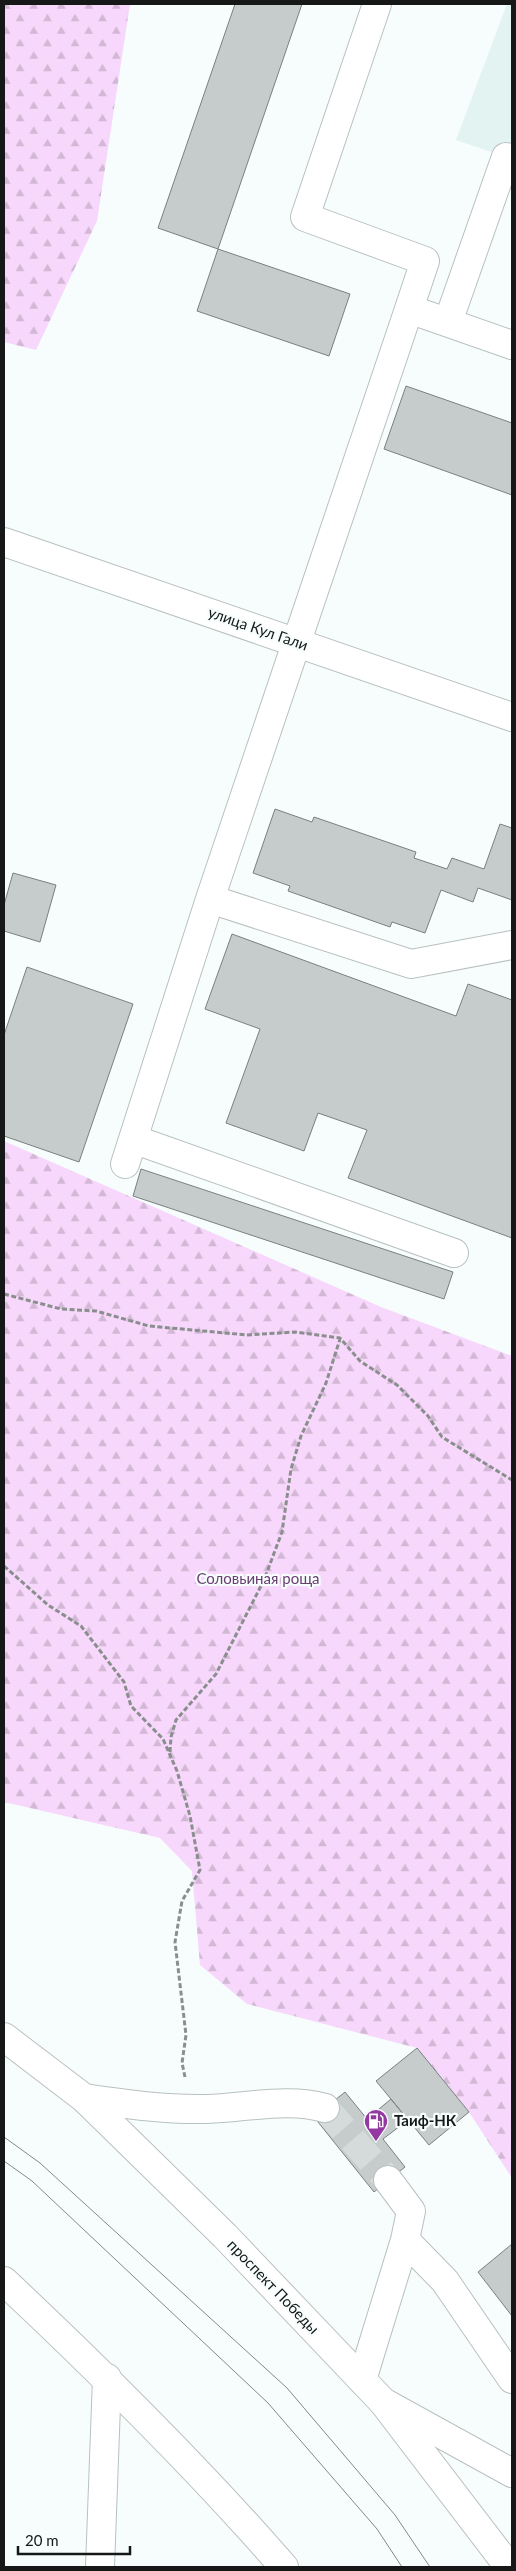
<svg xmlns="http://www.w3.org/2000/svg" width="516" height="2571" viewBox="0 0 516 2571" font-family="Lato,sans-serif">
<defs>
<pattern id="forest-firs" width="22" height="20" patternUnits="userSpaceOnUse" patternTransform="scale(1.25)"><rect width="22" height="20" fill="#f7d7fb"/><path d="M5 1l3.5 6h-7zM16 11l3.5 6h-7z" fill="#d3b8d6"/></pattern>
</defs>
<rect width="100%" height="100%" fill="#f6fdfc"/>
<path fill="#e2f3f1" d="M507 4H512V159L456 140Z"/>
<path fill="url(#forest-firs)" d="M4 4H130L97 221 36 350 4 342Z
M4 1141 381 1307 512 1356V2178L469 2112 417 2048 247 2004 200 1965 192 1871 160 1838 4 1802Z"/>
<path fill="#c5cccb" stroke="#79807f" d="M235 4H302L218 249 158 228Z
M218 249 350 294 329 356 197 311Z
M406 386 512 423V495L384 449Z
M275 809 312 822 314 817 416 852 414 858 447 869 452 858 484 869 500 824 512 828V900L478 888 473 902 441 890 425 933 392 922 390 927 288 891 290 886 253 873Z
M13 873 56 885 40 942 4 931V905Z
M232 934 456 1016 468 984 512 1000V1238L348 1178 367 1130 318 1113 304 1151 226 1123 260 1029 205 1009Z
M27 967 133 1004 79 1162 4 1136V1035Z
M141 1169 453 1272 444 1299 133 1196Z
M417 2048 469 2112 429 2145 376 2081Z
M345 2092 367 2119 391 2099 408 2120 383 2139 405 2167 374 2192 314 2117Z
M512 2244V2316L478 2272Z"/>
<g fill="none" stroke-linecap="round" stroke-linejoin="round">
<path stroke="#d4dbda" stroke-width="28" stroke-dasharray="28 14" stroke-linecap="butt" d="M325 2108 388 2180"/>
<g stroke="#b9c1c0" stroke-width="30">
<path id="minor" d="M377 4 305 217 425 261 409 309
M448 322 506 157
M512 345 409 309 210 899 411 964 512 945
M4 542 512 717
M133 1139 454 1253
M125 1164 210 899
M84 2098C125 2104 165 2110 207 2109 245 2108 288 2097 325 2108
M405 2240 445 2281 512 2379
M362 2380 405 2240 411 2211 388 2180
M383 2402 512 2473
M100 2567 107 2378"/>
</g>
<g stroke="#b9c1c0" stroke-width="30">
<path id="major" d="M4 2037 84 2098 225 2236 383 2402 509 2567
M4 2281C102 2373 196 2466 284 2567"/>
</g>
<path stroke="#8a8f8e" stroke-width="3" stroke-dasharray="5 2.5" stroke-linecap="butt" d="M4 1294 61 1309 96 1311 149 1326 247 1335 295 1332 340 1338 360 1361 397 1385 428 1416 442 1437 512 1480
M4 1566 48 1605 81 1626 124 1682 131 1706 163 1739 177 1771 190 1816 200 1870 182 1901 175 1942 186 2035 182 2063 185 2077
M170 1752 171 1737 176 1720 216 1674 264 1580 282 1532 291 1469 301 1436 326 1383 340 1339"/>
<use href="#minor" stroke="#fff" stroke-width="28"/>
<use href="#major" stroke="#fff" stroke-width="28"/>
<path stroke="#848988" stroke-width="1" d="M4 2137 40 2163 287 2388 395 2515 430 2567
M4 2161 32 2181 268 2403 377 2529 402 2567"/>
</g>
<defs>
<g id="fuel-pin" transform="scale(1.25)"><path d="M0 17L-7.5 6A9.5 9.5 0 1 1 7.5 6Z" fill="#9438a2" stroke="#f6fdfc"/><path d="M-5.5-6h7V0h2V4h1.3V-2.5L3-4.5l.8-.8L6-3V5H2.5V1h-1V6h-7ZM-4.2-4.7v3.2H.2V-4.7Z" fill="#fff"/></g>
</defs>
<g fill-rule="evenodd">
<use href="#fuel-pin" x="376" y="2121"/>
</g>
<g text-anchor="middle" stroke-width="4.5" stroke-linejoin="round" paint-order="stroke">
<g font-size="15" fill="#151817" stroke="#f6fdfc">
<text transform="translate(258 629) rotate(19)" y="5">улица Кул Гали</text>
<text transform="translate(273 2287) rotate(46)" y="5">проспект Победы</text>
</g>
<g font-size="15" fill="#693d70" stroke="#f6fdfc">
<text x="258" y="1584">Соловьиная роща</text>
</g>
<g font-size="15" font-weight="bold" fill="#151817" stroke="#f6fdfc" text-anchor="start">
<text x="394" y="2126">Таиф-НК</text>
</g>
</g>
<rect width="516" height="2571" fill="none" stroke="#151817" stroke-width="10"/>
<path d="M18 2546v8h112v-8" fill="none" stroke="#151817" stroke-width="2.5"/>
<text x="25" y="2546" font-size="15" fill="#151817" stroke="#f6fdfc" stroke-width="4" paint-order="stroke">20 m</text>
</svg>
